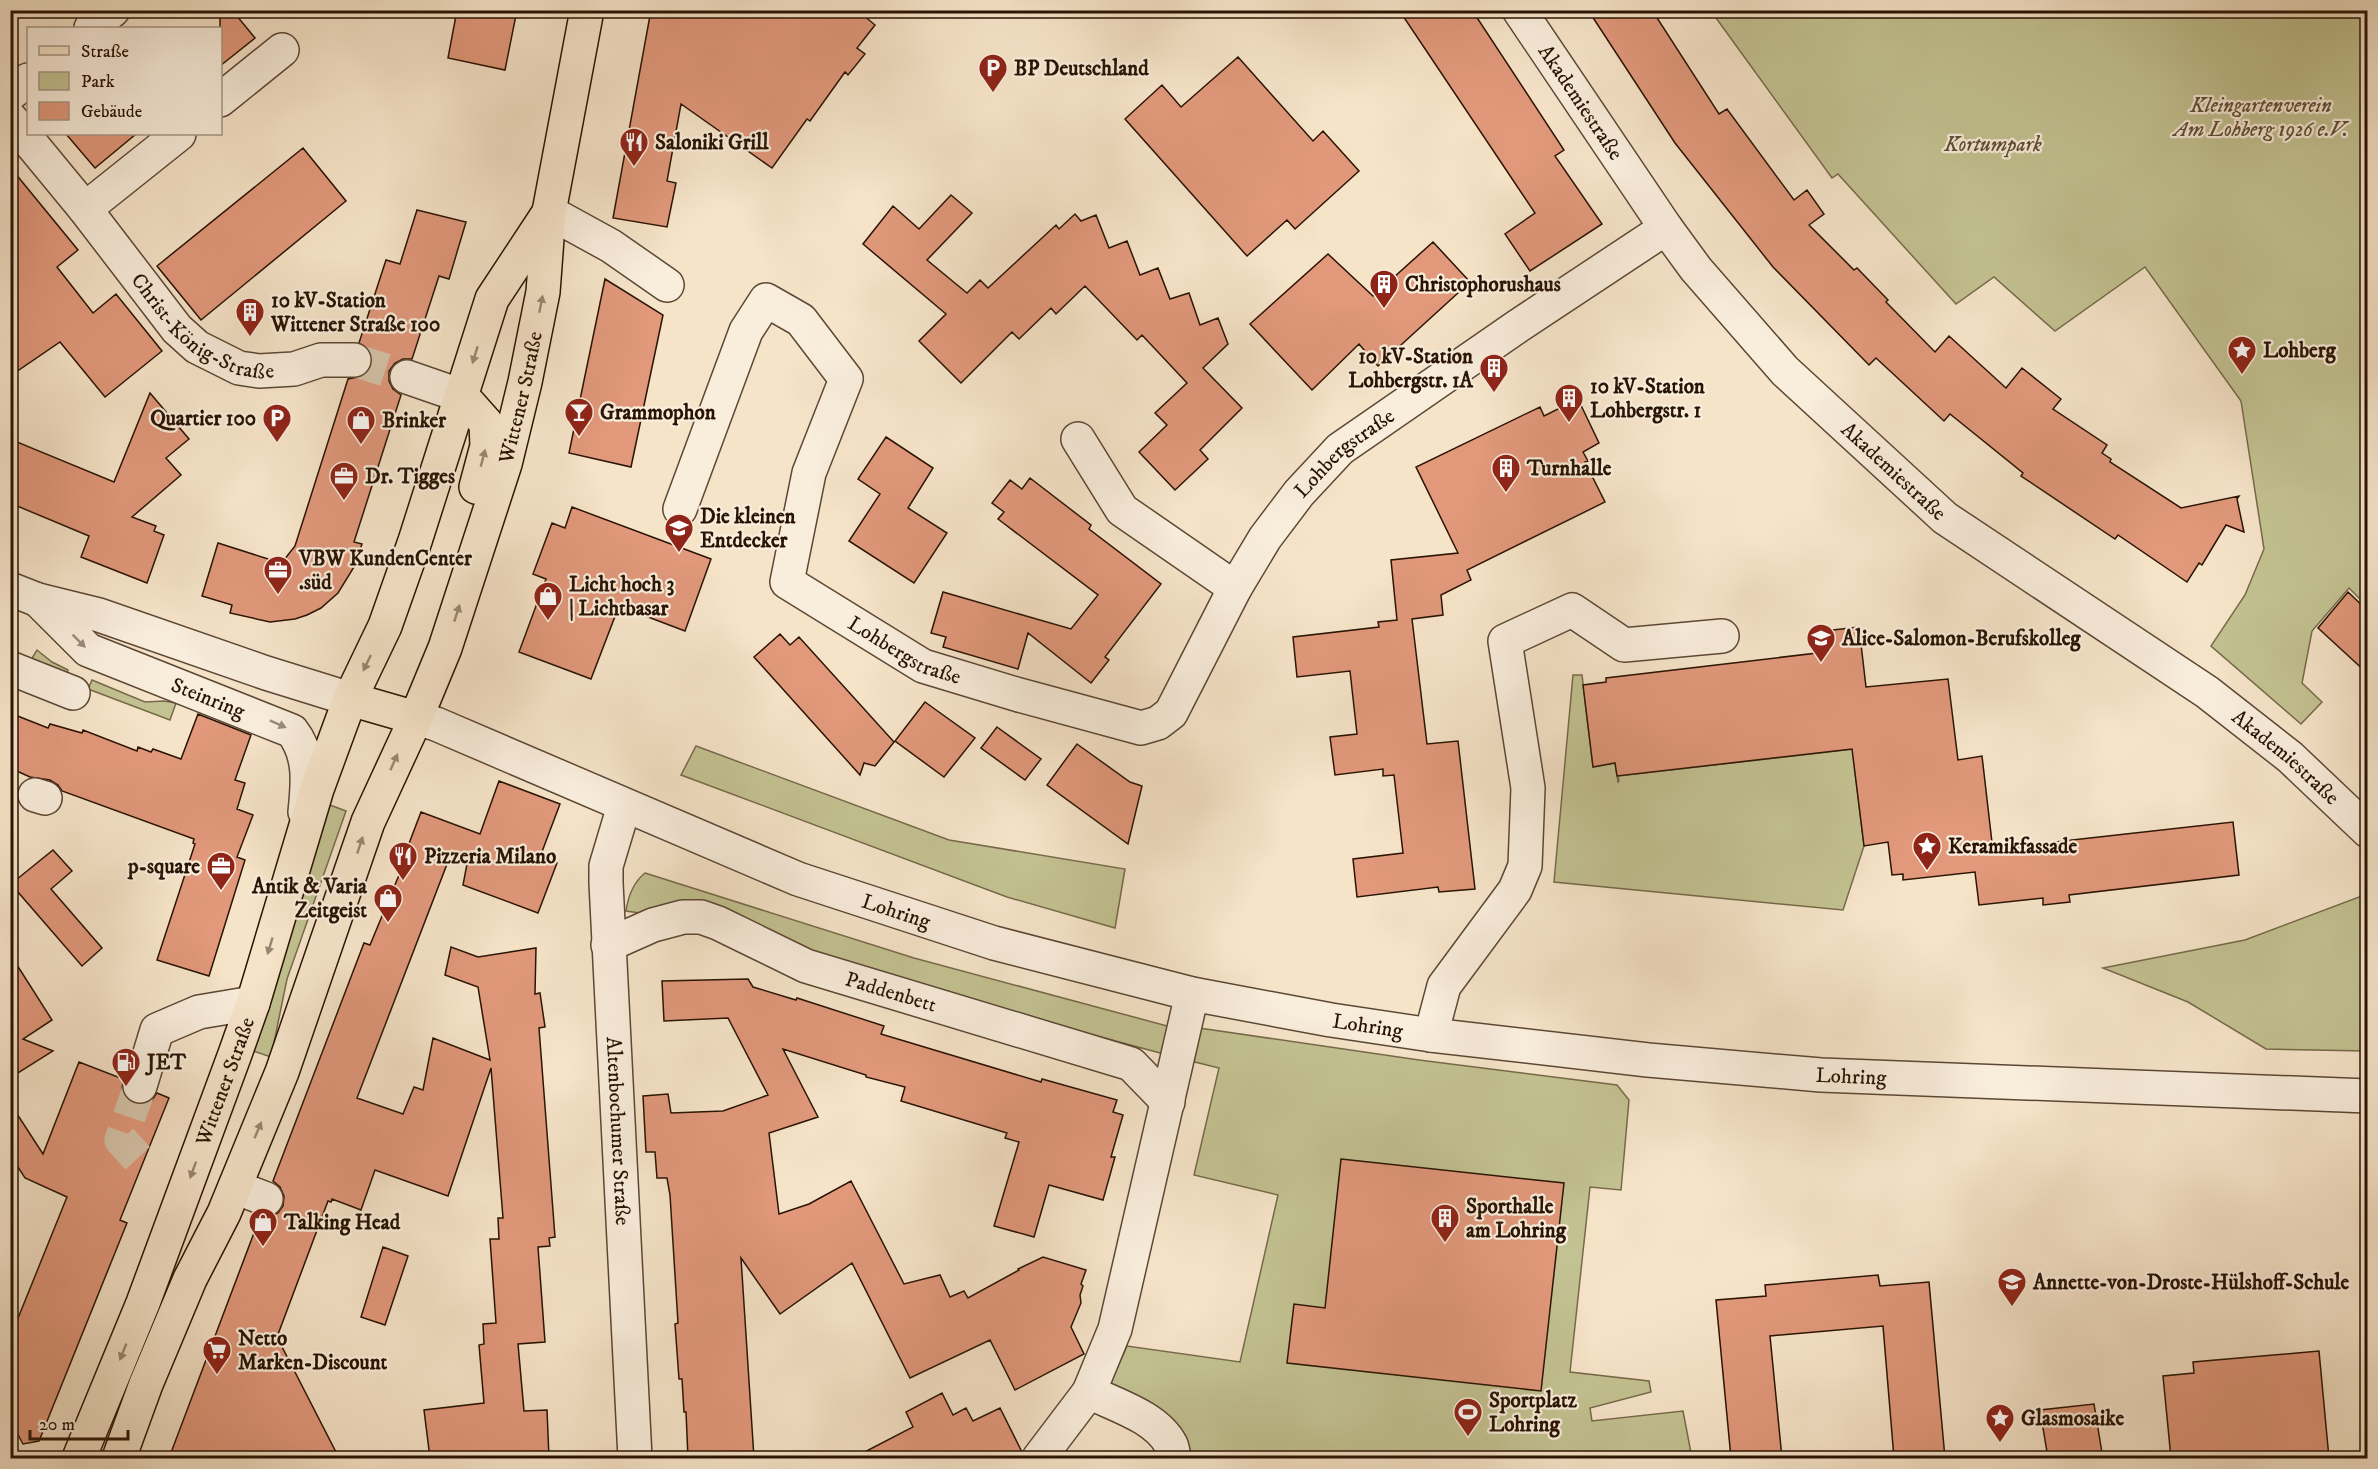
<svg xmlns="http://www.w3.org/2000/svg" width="2378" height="1469" viewBox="0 0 2378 1469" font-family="'IM FELL DW Pica',serif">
<rect width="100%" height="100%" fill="#f6e4c9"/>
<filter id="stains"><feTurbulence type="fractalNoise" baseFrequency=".00333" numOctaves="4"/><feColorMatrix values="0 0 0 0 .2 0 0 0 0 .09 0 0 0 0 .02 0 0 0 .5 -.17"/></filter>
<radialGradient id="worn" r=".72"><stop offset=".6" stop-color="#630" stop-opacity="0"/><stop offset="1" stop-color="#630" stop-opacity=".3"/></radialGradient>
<path fill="#c3c292" stroke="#766a4a" stroke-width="1.5" d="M1711 11H2367V606L2349 588 2312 631 2302 683 2322 702 2301 724 2211 646 2245 595 2264 549 2241 401 2145 267 2055 331 1994 277 1956 304 1838 174 1832 178Z
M10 650 31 660 37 650 52 662 68 670 65 679 11 660Z
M1573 675H1582L1593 766 1615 763 1618 782 1619 781 1618 776 1871 747 1855 771 1864 846 1843 910 1554 882Z
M92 680 145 702 164 701 176 703 170 720 88 689Z
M696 746 949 840 1125 869 1115 928 1007 897 681 775Z
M330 805 346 811 287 979 271 1057 253 1051Z
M645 873 914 958 1171 1027 1164 1054 640 913 626 911C628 897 634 882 645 873Z
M2367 894V1051L2266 1049 2188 1002 2103 968 2245 940Z
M1199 1028 1419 1060 1617 1085 1629 1100 1621 1190 1590 1187 1570 1372 1649 1381 1651 1392 1590 1408 1592 1421 1683 1411 1692 1458H1190L1186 1436 1171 1418 1116 1390 1111 1382 1127 1346 1240 1362 1278 1195 1194 1175 1219 1068 1195 1062 1192 1057Z"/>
<path fill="#e1987b" stroke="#291303" stroke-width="1.5" d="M220 10H232L255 38 220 66Z
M457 10H517L505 70 448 58Z
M651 10H857L875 25 857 48 865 54 848 75 845 72 810 121 807 119 772 168 681 104 667 181 676 183 667 227 613 218Z
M1399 10H1472L1564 150 1555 156 1602 224 1530 271 1505 234 1535 213Z
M1588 10H1652L1719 114 1727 109 1794 200 1807 190 1824 214 1809 225 1854 270 1857 268 1888 300 1886 302 1935 352 1949 336 2006 388 2022 368 2061 399 2053 409 2107 445 2102 453 2111 459 2110 462 2181 508 2239 496 2237 499 2244 532 2226 525 2202 565 2199 563 2187 582 2118 535 2115 539 2021 476 2023 473 1950 414 1944 421 1876 358 1869 365 1773 267 1675 143Z
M1238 57 1313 141 1323 131 1359 171 1295 229 1287 220 1247 256 1125 119 1162 85 1181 107Z
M66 134H136L95 168Z
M303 148 346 201 201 320 157 266Z
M10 167 78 250 57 267 93 313 116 294 162 351 105 397 60 342 10 376Z
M951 195 972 213 927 260 967 293 980 280 988 288 1056 225 1059 229 1075 214 1081 221 1096 215 1109 248 1127 241 1140 275 1158 268 1170 299 1189 293 1200 325 1218 318 1228 344 1203 368 1242 408 1200 450 1208 459 1175 490 1139 452 1167 425 1155 413 1187 383 1142 335 1137 340 1085 286 1056 314 1051 308 1019 339 1012 332 961 383 919 341 946 314 863 244 893 206 919 229Z
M417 210 466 222 449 279 439 276 412 359H403L395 363 389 371V381L393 389 401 395 354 542 362 544 354 567 338 593 321 608 307 615 295 619 270 622 230 613 232 605 202 596 218 543 268 559 284 560 295 546 348 379 363 376 370 369 373 361 370 351 359 343 386 260 400 264Z
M1433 242 1470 282 1378 366 1359 344 1312 390 1250 324 1328 254 1373 296Z
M605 279 663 315 631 467 569 453Z
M150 393 189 439 166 458 181 475 132 517 156 526 154 531 164 535 147 583 81 557 89 536 10 503V439L114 482Z
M1578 399 1599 443 1583 452 1588 461 1585 462 1605 502 1467 570 1471 580 1441 595 1443 615 1412 619 1427 744 1458 741 1475 889 1439 892 1438 887 1357 897 1353 859 1403 853 1394 775 1383 776V769L1335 775 1330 737 1357 734 1350 671 1297 677 1293 637 1379 627 1378 622 1397 620 1391 560 1458 553 1416 467 1540 407 1544 416Z
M886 437 933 468 908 508 947 533 914 583 849 541 880 494 858 479Z
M1030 478 1091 525 1089 529 1161 584 1105 657 1109 660 1091 683 1028 633 1018 669 943 647 946 637 931 633 943 592 1071 629 1098 595 998 519 1004 512 992 503 1010 480 1022 489Z
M572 507 711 559 685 631 619 606 591 679 519 652 546 579 533 574 552 523 565 528Z
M2348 592 2367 610V673L2318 628Z
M1859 627 1866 687 1948 679 1958 760 1982 756 1993 851 2063 841 2233 822 2239 875 2069 895 2070 902 2043 905V898L1979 905 1975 872 1903 880V874L1892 875 1888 842 1864 846 1852 749 1617 776 1615 763 1593 767 1583 685 1606 682V678L1817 653 1815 632Z
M780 634 790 645 799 637 894 742 875 766 864 763 860 775 754 657Z
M925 702 975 738 944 777 895 741Z
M10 713 48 728 50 724 82 733 83 730 137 751 138 747 151 752 153 749 181 759 198 714 251 735 235 780 245 783 237 809 253 815 237 857 245 860 209 976 157 960 195 844 193 843 194 839 62 791 58 785 50 780 30 777 10 768Z
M997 727 1041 759 1025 780 981 748Z
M1077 744 1130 782 1142 786 1128 844 1047 785Z
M499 781 560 804 540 857 557 863 538 913 463 885 467 864 449 859 357 1098 403 1114 414 1087 423 1090 433 1038 490 1060 478 987 445 975 451 947 478 957 536 948 535 994 540 993 545 1027 539 1028 555 1237 549 1238 550 1246 538 1247 545 1342 518 1344 524 1411 547 1410 549 1458H430L424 1410 484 1403 479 1345 484 1344 483 1324 496 1323 490 1239H499L498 1218H503L491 1068 448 1196 375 1170 361 1210 332 1199 331 1202 328 1201 277 1337 339 1458H169L260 1217H269L278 1213 283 1206 284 1196 280 1187 273 1181 364 943 370 945 404 863 402 862 421 812 480 834Z
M53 850 72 871 51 889 102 948 82 966 11 884Z
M10 954 52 1020 23 1039 53 1051 10 1078Z
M748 979 753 987 796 1000 797 998 884 1026 881 1034 1041 1082 1042 1079 1117 1100 1113 1112 1123 1115 1111 1157H1115L1103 1200 1049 1185 1034 1237 994 1226 1019 1142 1005 1138 1007 1133 901 1101 905 1087 866 1077V1075L783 1049 818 1117 769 1133 779 1214 809 1204 851 1181 904 1284 940 1275 950 1297 964 1291 968 1298 1019 1270 1018 1269 1043 1257 1086 1270 1081 1284 1083 1286 1080 1295 1081 1303 1071 1327 1084 1354 1015 1390 990 1340 910 1378 852 1263 780 1314 741 1258 754 1458H688L686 1412H684L682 1379H679L675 1324 678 1323 670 1195 667 1178H657L655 1152H646L643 1096 668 1094 671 1113 723 1111 768 1095 728 1018 664 1021 662 981Z
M79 1062 123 1079 122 1091 127 1099 134 1104H145L152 1100 157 1093 169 1098 120 1220 127 1223 39 1441 23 1444 10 1420V1338L67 1197 25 1178 10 1155V1103L43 1154Z
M1341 1159 1564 1183 1541 1391 1287 1363 1294 1304 1325 1308Z
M383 1247 408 1256 385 1325 361 1317Z
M1878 1275 1880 1286 1929 1282 1945 1458H1894L1883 1326 1770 1336 1782 1458H1731L1716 1300 1766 1296 1765 1285Z
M2319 1351 2329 1458H2171L2163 1376 2194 1373 2193 1362Z
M942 1393 953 1415 966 1408 973 1421 1000 1408 1022 1452 1021 1458H853L913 1427 906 1412Z
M2094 1404 2102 1453H2097V1458H2048L2040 1410Z"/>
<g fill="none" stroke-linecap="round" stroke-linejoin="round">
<path stroke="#d7c5ab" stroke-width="33" stroke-dasharray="33 16" stroke-linecap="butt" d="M354 360 407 377
M140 1086 121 1140 143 1164"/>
<g stroke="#5c4734" stroke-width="36">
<g id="minor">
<path id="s1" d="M1519 10 1666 228 1696 269 1785 371 1945 518 2207 692 2290 757 2368 831"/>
<path d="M91 28 113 10"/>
<path d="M10 94 28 80"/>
<path d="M220 100 282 50"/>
<path id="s2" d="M10 118 85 209 177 329 197 347 239 368 259 371 294 369 321 360H354"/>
<path d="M85 209 179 134"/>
<path d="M549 212 611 246 667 285"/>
<path d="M407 377 462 396"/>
<path d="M1078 439 1122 510 1235 588"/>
<path id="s3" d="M680 509 746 331 766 300 801 320 846 379 809 473 787 582 923 666 1019 695 1141 728 1158 723 1171 713 1235 588 1265 538 1299 493 1340 449 1518 326 1666 228"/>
<path d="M10 589 38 600 99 615 266 673 350 699"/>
<path id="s4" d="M38 600 88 650 292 731C311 755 308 784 305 812"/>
<path d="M10 668 73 693"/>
<path id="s5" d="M416 718 436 724 798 879 994 943 1192 994 1331 1020 1431 1035 1648 1060 1821 1075 2368 1096"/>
<path d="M35 795 45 798"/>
<path id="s6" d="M624 806 606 866V883L635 1458"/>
<path id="s7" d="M608 945 653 925 683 917H701L718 923 806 966 1131 1064 1168 1102"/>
<path d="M1431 1035 1444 986 1515 890 1525 866 1528 788 1505 641 1572 610 1624 645 1722 636"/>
<path d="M140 1086 157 1030 199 1012 253 1003"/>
<path d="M235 1187 266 1199"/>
<path d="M1089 1392C1115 1405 1157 1417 1171 1445 1173 1449 1173 1454 1174 1458"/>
<path d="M1039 1458 1089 1392 1115 1329 1192 994"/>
</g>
</g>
<g stroke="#291303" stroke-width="36">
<g id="major">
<path d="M462 396 486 423 487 446 476 487"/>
<path d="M350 699 416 718"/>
<path id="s8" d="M79 1458 143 1303 235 1054 253 1003 317 789 350 699 385 626 415 541 492 299 548 214"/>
<path id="s9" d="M119 1458 146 1384 190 1279 224 1213 282 1072 368 822 416 718 445 648 505 464 525 382 543 292 549 212 587 10"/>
</g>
</g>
<use href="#minor" stroke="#f9eddc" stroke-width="33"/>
<use href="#major" stroke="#f6e4c9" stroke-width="33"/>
</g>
<defs><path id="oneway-solid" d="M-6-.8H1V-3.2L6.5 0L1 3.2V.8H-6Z" transform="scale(1.5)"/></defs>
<g fill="#9a8670">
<use href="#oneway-solid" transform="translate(541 304) rotate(-79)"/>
<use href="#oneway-solid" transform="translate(475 355) rotate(107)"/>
<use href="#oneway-solid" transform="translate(483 458) rotate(-75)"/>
<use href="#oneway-solid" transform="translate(457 613) rotate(-72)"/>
<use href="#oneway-solid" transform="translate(367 663) rotate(116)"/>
<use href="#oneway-solid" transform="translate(394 762) rotate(-66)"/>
<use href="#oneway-solid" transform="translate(360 845) rotate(-72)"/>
<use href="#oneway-solid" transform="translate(270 946) rotate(107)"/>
<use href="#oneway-solid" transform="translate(258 1130) rotate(-67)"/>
<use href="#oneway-solid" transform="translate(193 1170) rotate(110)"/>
<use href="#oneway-solid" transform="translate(123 1352) rotate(112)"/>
</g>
<g fill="#9b8b7a">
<use href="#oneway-solid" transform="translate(79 641) rotate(45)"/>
<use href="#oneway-solid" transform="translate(278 724) rotate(24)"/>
</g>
<defs>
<g id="parking-pin" transform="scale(1.5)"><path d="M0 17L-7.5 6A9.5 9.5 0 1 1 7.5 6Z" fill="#8f2418" stroke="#f9eddc"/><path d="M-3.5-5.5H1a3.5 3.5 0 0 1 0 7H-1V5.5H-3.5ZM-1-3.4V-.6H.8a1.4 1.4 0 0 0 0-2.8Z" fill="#fff"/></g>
<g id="restaurant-pin" transform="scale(1.5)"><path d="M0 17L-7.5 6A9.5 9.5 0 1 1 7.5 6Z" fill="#8f2418" stroke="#f9eddc"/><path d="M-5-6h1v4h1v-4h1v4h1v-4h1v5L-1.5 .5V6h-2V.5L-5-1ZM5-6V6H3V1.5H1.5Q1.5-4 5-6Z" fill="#fff"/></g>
<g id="building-pin" transform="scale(1.5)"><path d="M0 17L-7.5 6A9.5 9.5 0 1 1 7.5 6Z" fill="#8f2418" stroke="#f9eddc"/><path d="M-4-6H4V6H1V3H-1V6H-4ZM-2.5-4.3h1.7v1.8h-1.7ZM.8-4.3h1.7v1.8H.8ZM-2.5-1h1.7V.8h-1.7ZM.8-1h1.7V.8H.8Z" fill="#fff"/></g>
<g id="sight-pin" transform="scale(1.5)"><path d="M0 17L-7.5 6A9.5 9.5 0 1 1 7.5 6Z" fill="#8f2418" stroke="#f9eddc"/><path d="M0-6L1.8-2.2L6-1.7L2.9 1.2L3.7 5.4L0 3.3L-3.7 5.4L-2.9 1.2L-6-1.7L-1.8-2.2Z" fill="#fff"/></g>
<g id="bar-pin" transform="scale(1.5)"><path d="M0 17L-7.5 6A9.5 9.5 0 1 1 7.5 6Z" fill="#8f2418" stroke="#f9eddc"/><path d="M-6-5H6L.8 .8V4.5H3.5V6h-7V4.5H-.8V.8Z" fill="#fff"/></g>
<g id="shop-pin" transform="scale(1.5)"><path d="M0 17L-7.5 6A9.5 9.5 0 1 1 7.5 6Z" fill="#8f2418" stroke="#f9eddc"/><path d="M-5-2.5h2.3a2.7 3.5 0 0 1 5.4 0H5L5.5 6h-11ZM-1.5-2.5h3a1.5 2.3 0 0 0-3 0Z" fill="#fff"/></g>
<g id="office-pin" transform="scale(1.5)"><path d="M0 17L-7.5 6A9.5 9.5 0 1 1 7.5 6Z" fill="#8f2418" stroke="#f9eddc"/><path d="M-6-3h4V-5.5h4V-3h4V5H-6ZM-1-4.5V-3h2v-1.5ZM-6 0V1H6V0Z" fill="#fff"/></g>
<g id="school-pin" transform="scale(1.5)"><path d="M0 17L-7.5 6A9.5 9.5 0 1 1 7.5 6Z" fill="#8f2418" stroke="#f9eddc"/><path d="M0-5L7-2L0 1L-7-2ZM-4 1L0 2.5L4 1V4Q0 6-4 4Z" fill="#fff"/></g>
<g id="fuel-pin" transform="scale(1.5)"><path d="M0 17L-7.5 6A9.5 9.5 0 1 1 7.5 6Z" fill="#8f2418" stroke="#f9eddc"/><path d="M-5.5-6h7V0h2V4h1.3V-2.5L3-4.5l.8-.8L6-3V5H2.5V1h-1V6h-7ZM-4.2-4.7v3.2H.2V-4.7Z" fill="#fff"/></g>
<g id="supermarket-pin" transform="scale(1.5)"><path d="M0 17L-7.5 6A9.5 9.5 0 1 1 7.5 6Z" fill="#8f2418" stroke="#f9eddc"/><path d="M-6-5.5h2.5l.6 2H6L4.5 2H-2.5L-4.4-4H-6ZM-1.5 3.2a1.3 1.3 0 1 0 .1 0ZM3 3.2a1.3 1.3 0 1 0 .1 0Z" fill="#fff"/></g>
<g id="stadium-pin" transform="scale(1.5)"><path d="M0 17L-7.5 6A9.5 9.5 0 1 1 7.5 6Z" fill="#8f2418" stroke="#f9eddc"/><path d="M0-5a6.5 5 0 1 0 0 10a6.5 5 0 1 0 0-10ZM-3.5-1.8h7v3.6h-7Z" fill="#fff"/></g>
</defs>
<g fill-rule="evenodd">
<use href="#parking-pin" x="993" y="68"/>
<use href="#restaurant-pin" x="634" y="142"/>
<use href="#building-pin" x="1384" y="284"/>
<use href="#building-pin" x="250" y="312"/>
<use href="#sight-pin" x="2242" y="350"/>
<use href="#building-pin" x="1494" y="368"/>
<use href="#building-pin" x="1569" y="398"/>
<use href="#bar-pin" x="579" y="412"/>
<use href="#parking-pin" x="277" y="418"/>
<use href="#shop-pin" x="361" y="420"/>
<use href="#building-pin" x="1506" y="468"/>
<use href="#office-pin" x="344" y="476"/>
<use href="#school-pin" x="679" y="528"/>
<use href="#office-pin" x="278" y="570"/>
<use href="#shop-pin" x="548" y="596"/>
<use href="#school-pin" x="1821" y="638"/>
<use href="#sight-pin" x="1927" y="846"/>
<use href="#restaurant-pin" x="403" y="856"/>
<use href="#office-pin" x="221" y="866"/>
<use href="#shop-pin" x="388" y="898"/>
<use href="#fuel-pin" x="126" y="1062"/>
<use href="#building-pin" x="1445" y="1218"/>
<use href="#shop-pin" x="263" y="1222"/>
<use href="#school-pin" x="2012" y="1282"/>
<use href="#supermarket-pin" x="217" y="1350"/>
<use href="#stadium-pin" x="1468" y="1412"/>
<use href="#sight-pin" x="2000" y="1418"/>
</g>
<g text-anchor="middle" stroke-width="4.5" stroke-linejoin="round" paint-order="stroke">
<g font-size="21" font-weight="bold" fill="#291303" stroke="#f9eddc" text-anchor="start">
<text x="1014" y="75">BP Deutschland</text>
<text x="655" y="149">Saloniki Grill</text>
<text x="1405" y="291">Christophorushaus</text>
<text x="271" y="307">10 kV-Station<tspan x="271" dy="24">Wittener Straße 100</tspan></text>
<text x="2263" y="357">Lohberg</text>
<text x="1473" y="363" text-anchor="end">10 kV-Station<tspan x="1473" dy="24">Lohbergstr. 1A</tspan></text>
<text x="1590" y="393">10 kV-Station<tspan x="1590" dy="24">Lohbergstr. 1</tspan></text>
<text x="600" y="419">Grammophon</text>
<text x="256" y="425" text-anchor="end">Quartier 100</text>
<text x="382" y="427">Brinker</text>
<text x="1527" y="475">Turnhalle</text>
<text x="365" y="483">Dr. Tigges</text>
<text x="700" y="523">Die kleinen<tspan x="700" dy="24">Entdecker</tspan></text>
<text x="299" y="565">VBW KundenCenter<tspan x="299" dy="24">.süd</tspan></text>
<text x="569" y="591">Licht hoch 3<tspan x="569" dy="24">| Lichtbasar</tspan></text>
<text x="1842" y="645">Alice-Salomon-Berufskolleg</text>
<text x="1948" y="853">Keramikfassade</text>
<text x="424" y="863">Pizzeria Milano</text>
<text x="200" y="873" text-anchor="end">p-square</text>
<text x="367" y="893" text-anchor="end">Antik &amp; Varia<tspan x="367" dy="24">Zeitgeist</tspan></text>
<text x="147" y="1069">JET</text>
<text x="1466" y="1213">Sporthalle<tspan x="1466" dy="24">am Lohring</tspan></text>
<text x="284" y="1229">Talking Head</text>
<text x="2033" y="1289">Annette-von-Droste-Hülshoff-Schule</text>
<text x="238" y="1345">Netto<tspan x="238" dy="24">Marken-Discount</tspan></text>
<text x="1489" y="1407">Sportplatz<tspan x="1489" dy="24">Lohring</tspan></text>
<text x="2021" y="1425">Glasmosaike</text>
</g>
<g font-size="21" fill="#291303" stroke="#f9eddc">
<text dy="7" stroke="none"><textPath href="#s1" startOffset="111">Akademiestraße</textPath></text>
<text dy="7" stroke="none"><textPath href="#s2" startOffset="290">Christ-König-Straße</textPath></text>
<text dy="7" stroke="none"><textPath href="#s9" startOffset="1136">Wittener Straße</textPath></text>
<text dy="7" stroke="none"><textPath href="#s3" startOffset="1290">Lohbergstraße</textPath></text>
<text dy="7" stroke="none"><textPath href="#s1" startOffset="597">Akademiestraße</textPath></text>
<text dy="7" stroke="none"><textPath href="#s3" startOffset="690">Lohbergstraße</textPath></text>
<text dy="7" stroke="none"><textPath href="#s4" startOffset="200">Steinring</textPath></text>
<text dy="7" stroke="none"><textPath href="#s1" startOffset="1083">Akademiestraße</textPath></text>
<text dy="7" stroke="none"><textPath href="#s5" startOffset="518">Lohring</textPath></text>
<text dy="7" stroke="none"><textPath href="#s7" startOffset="303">Paddenbett</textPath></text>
<text dy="7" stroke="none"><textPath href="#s5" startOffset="1004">Lohring</textPath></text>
<text dy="7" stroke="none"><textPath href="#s5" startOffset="1490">Lohring</textPath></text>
<text dy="7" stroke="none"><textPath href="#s8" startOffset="404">Wittener Straße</textPath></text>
<text dy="7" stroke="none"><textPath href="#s6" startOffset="328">Altenbochumer Straße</textPath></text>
</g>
<g font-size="21" font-style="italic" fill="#5f5035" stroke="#f9eddc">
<text x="2261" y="112">Kleingartenverein<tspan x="2261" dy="24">Am Lohberg 1926 e.V.</tspan></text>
<text x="1993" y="151">Kortumpark</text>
</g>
</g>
<rect width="2378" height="1469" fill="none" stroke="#f6e4c9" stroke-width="36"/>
<rect x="12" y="12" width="2354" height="1445" fill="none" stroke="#291303" stroke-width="3"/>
<rect x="18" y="18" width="2342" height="1433" fill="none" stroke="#291303" stroke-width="1.5"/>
<rect x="27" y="27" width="195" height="108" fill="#f9eddc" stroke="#a69685" stroke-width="1.5"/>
<rect x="39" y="46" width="30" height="9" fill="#f6e4c9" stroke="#a69685" stroke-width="1.5"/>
<text x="81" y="57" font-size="18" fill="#291303">Straße</text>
<rect x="39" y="72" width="30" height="18" fill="#c3c292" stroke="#a69685" stroke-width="1.5"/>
<text x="81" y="87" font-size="18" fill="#291303">Park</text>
<rect x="39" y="102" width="30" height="18" fill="#e1987b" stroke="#a69685" stroke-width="1.5"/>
<text x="81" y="117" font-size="18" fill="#291303">Gebäude</text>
<path d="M30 1430v9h98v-9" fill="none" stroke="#291303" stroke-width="3"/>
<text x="39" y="1430" font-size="18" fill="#291303" stroke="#f9eddc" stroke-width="4.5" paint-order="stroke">20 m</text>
<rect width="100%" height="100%" filter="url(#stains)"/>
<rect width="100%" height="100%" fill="url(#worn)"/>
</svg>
